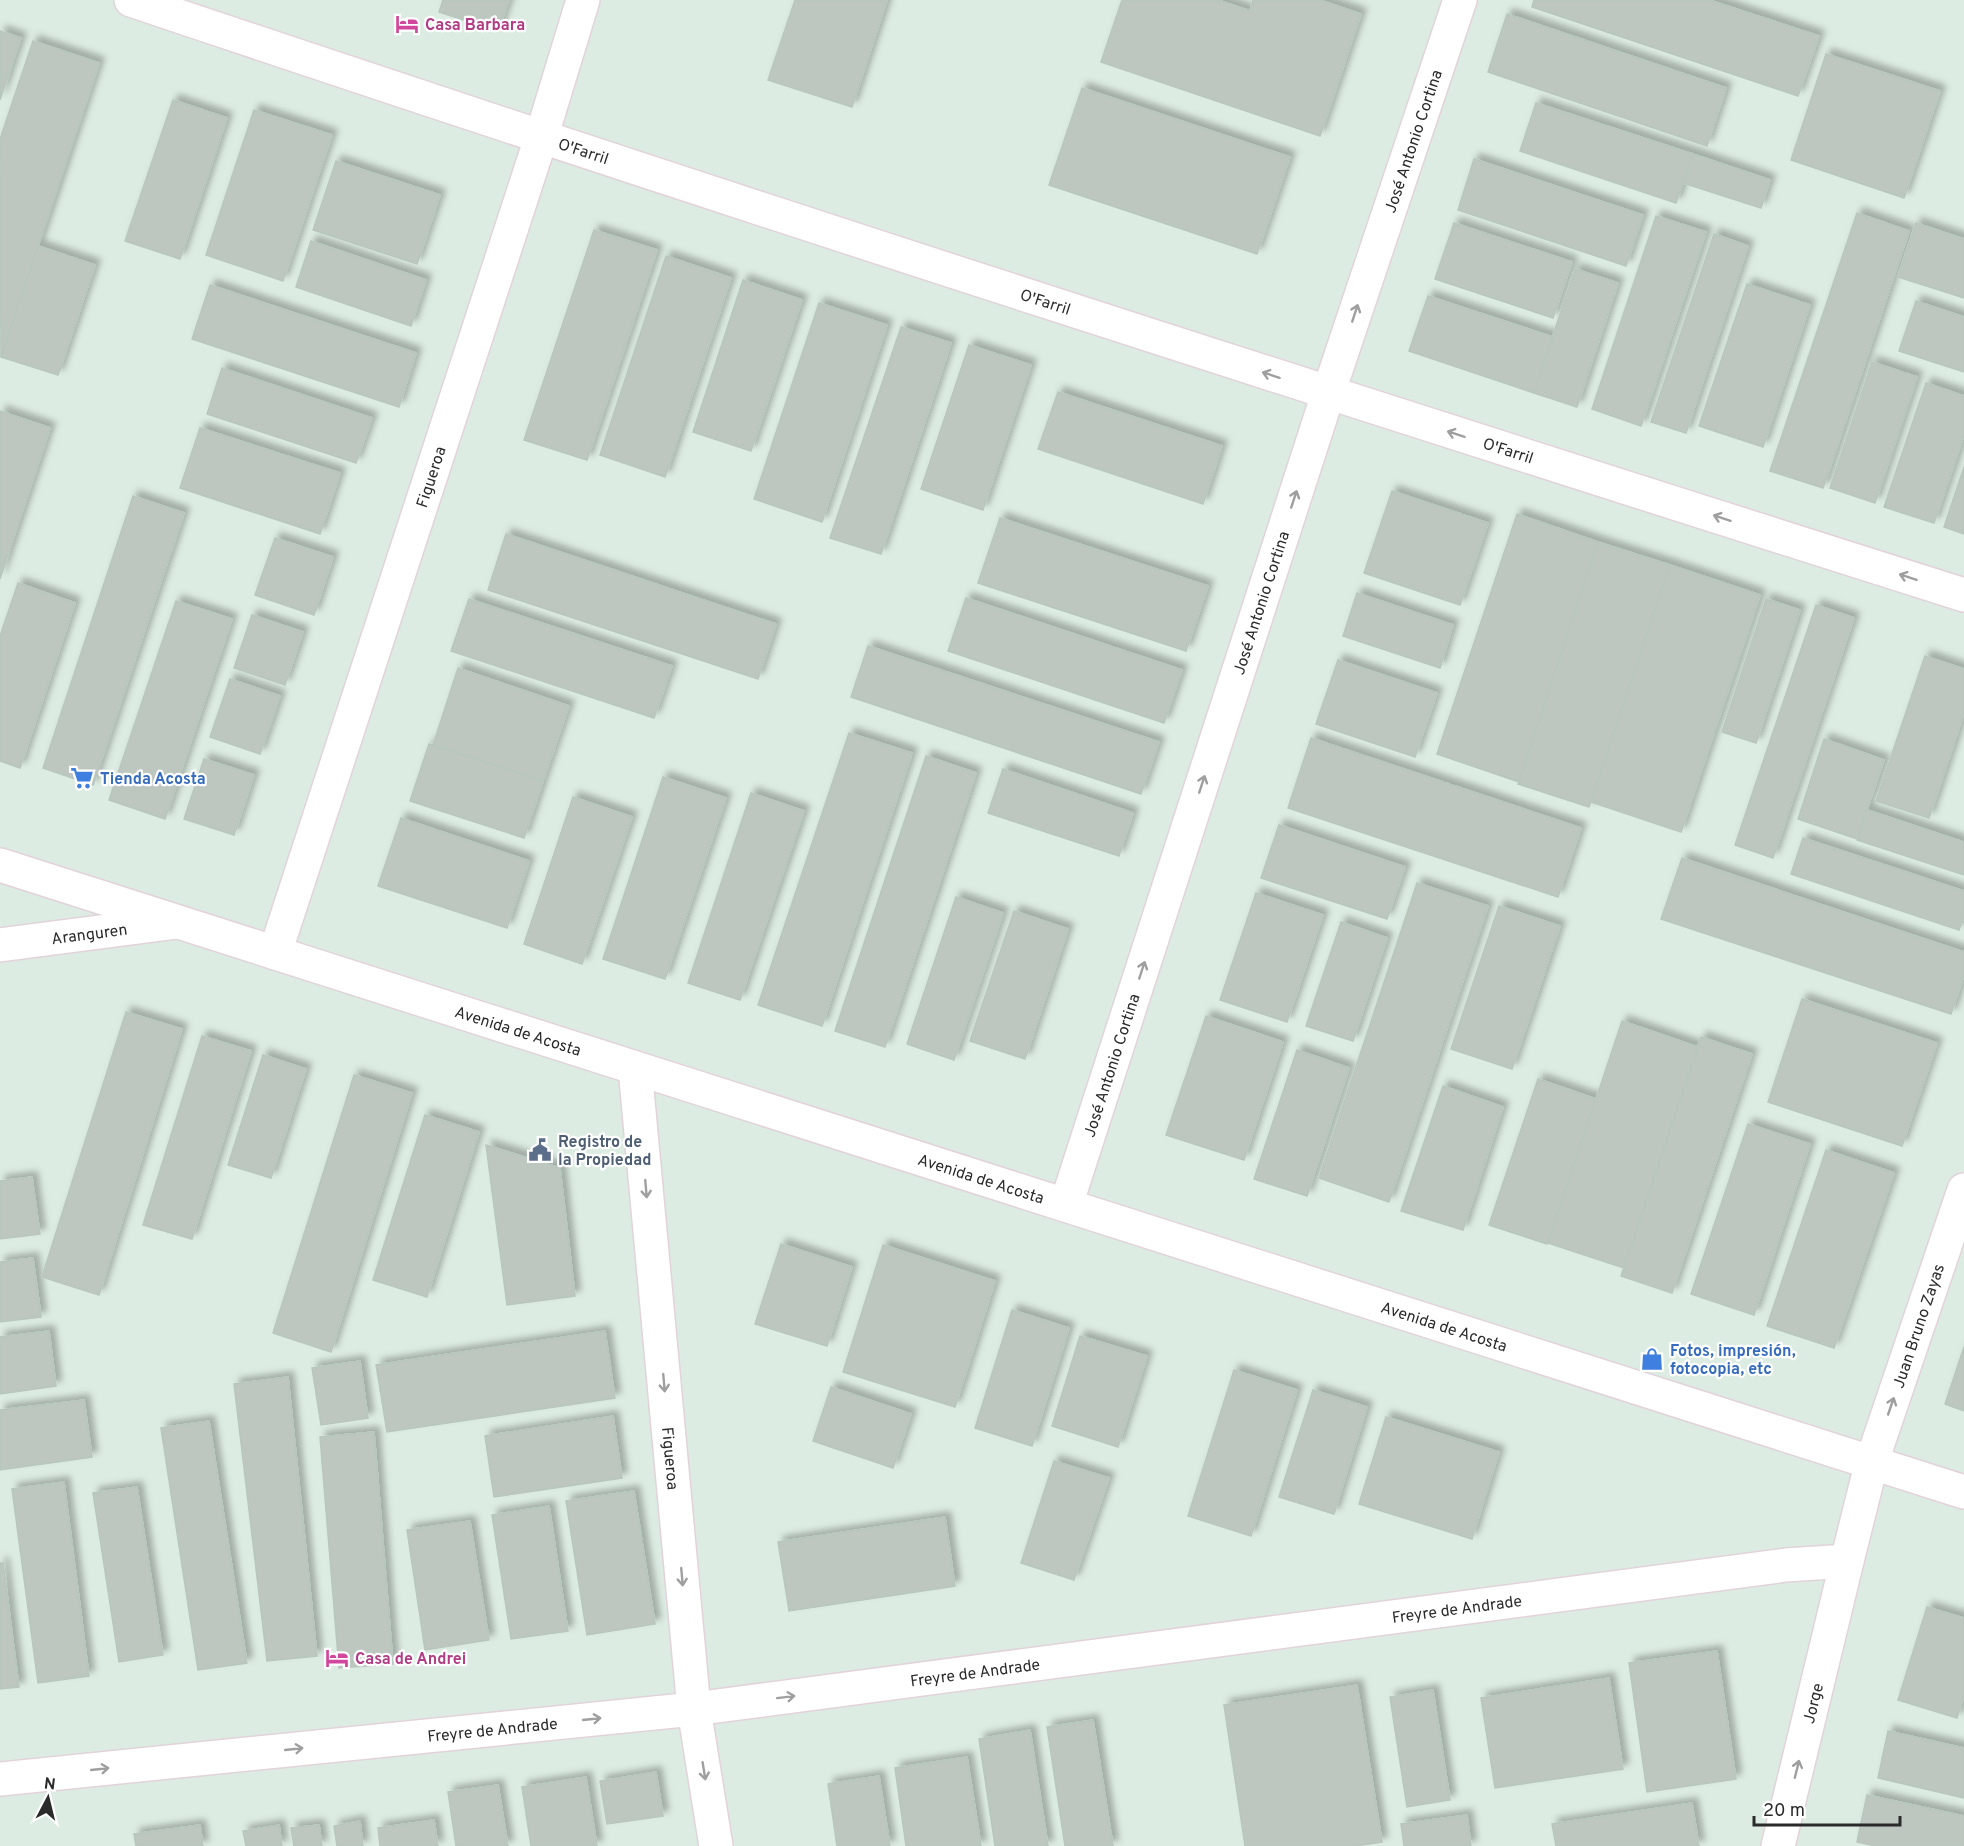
<svg xmlns="http://www.w3.org/2000/svg" width="1964" height="1846" viewBox="0 0 1964 1846" font-family="Overpass,sans-serif">
<defs>
<filter id="shadow"><feDropShadow dx="5.5" dy="-5.5" stdDeviation="3" flood-color="#0004"/></filter>
</defs>
<rect width="100%" height="100%" fill="#ddece2"/>
<path fill="#bdc7bf" stroke="#b7c7bd" stroke-width="1.5" filter="url(#shadow)" d="M443 0H509L498 31 439 12Z
M795 0H887L852 107 768 80Z
M1122 0H1218L1250 11 1253 0H1320L1361 14 1320 136 1101 62Z
M1534 0H1709L1819 36 1798 96 1532 7Z
M1507 14 1726 88 1707 146 1488 72Z
M0 31 21 38 0 100Z
M33 41 99 63 1 357 0 139Z
M1826 54 1940 91 1904 198 1791 160Z
M1082 88 1290 157 1257 254 1049 185Z
M173 100 227 118 180 259 125 241Z
M1536 103 1693 154 1676 203 1520 151Z
M254 110 332 135 283 281 206 255Z
M1693 154 1770 180 1761 208 1683 183Z
M1474 159 1643 215 1626 266 1458 210Z
M336 161 440 195 417 264 313 230Z
M1857 213 1909 231 1823 488 1770 471Z
M1656 216 1706 232 1641 426 1592 409Z
M1454 223 1572 262 1553 318 1435 279Z
M1916 223 1964 239V298L1898 277Z
M594 230 657 250 587 460 524 440Z
M1714 234 1748 246 1686 433 1651 422Z
M311 241 426 280 411 326 296 287Z
M38 246 95 265 58 375 1 357Z
M666 256 731 278 665 477 600 455Z
M1575 269 1618 283 1577 407 1534 393Z
M743 280 802 300 751 451 693 432Z
M1747 284 1810 305 1763 447 1699 426Z
M210 285 416 353 399 407 192 339Z
M1428 296 1553 337 1534 393 1409 351Z
M1916 301 1964 317V372L1899 351Z
M819 303 887 325 822 522 754 499Z
M901 327 951 343 881 554 830 538Z
M969 345 1031 365 983 510 921 489Z
M1872 362 1917 377 1875 503 1830 488Z
M222 368 372 418 356 463 207 414Z
M1926 383 1964 396V435L1934 523 1884 507Z
M1058 392 1222 446 1203 504 1038 449Z
M0 411 50 428 0 579Z
M200 428 340 473 320 534 180 488Z
M1964 467V534L1944 527Z
M1392 491 1488 523 1460 605 1364 573Z
M133 496 184 513 93 785 43 768Z
M1517 514 1598 542 1519 782 1437 754Z
M1000 518 1208 586 1186 651 978 583Z
M506 534 776 624 758 679 488 590Z
M275 538 333 557 314 615 255 595Z
M1598 542 1670 565 1589 807 1518 784Z
M1670 565 1760 595 1681 832 1591 802Z
M18 583 75 603 20 768 0 761V636Z
M1357 593 1453 625 1440 668 1343 636Z
M966 598 1182 670 1164 723 948 651Z
M469 599 672 666 654 718 451 651Z
M1766 599 1800 610 1756 743 1722 732Z
M176 601 232 619 165 819 109 800Z
M1816 605 1854 618 1773 858 1735 845Z
M252 615 303 632 285 685 234 668Z
M868 646 1159 742 1141 794 851 697Z
M1925 656 1964 669V713L1929 818 1876 801Z
M1338 660 1437 693 1415 757 1316 724Z
M458 668 569 706 543 781 433 745Z
M230 679 280 696 260 754 210 737Z
M849 733 912 753 822 1026 758 1005Z
M1311 738 1581 828 1558 897 1288 808Z
M1824 739 1884 760 1857 839 1798 819Z
M429 744 543 781 524 838 410 801Z
M926 756 976 773 885 1047 835 1031Z
M204 759 254 775 234 835 184 819Z
M1003 769 1133 813 1119 856 988 813Z
M663 777 726 798 665 979 603 959Z
M751 793 804 811 740 1000 688 983Z
M573 797 632 817 582 964 524 944Z
M1867 810 1964 842V875L1857 840Z
M401 818 529 861 507 928 378 886Z
M1279 825 1405 867 1387 919 1261 878Z
M1803 838 1964 891V916L1959 930 1791 874Z
M1682 858 1964 952V975L1951 1014 1661 919Z
M1417 883 1488 906 1389 1202 1319 1178Z
M1256 893 1323 915 1287 1022 1220 1000Z
M956 897 1003 913 954 1060 907 1044Z
M1499 906 1560 926 1512 1069 1451 1049Z
M1014 911 1068 929 1025 1059 970 1041Z
M1341 922 1387 938 1353 1041 1306 1026Z
M1802 999 1937 1043 1902 1146 1768 1102Z
M126 1012 182 1029 99 1295 42 1277Z
M1206 1016 1283 1042 1244 1160 1166 1135Z
M1622 1021 1698 1047 1624 1268 1548 1243Z
M202 1036 251 1051 192 1239 143 1225Z
M1701 1037 1752 1054 1672 1293 1621 1276Z
M1297 1050 1349 1068 1307 1196 1254 1179Z
M263 1055 306 1069 271 1178 228 1165Z
M354 1075 412 1093 331 1352 273 1333Z
M1538 1079 1596 1099 1547 1244 1489 1225Z
M1443 1086 1503 1107 1463 1230 1401 1211Z
M425 1115 479 1132 427 1297 373 1280Z
M1748 1124 1810 1144 1754 1315 1691 1294Z
M486 1145 560 1168 575 1296 507 1305Z
M1826 1150 1894 1173 1834 1348 1767 1326Z
M32 1177 40 1234 0 1239V1181Z
M781 1244 852 1267 827 1346 755 1324Z
M883 1245 995 1281 955 1407 843 1372Z
M33 1258 41 1317 0 1322V1262Z
M1012 1310 1069 1328 1032 1446 975 1428Z
M49 1331 56 1386 0 1394V1337Z
M605 1331 615 1398 387 1432 376 1365Z
M1080 1336 1147 1356 1118 1447 1052 1426Z
M1964 1347V1411L1945 1404Z
M360 1361 368 1418 321 1425 312 1368Z
M1234 1370 1297 1390 1251 1536 1188 1516Z
M288 1377 317 1656 267 1661 234 1384Z
M831 1387 911 1414 893 1468 813 1441Z
M1313 1390 1367 1407 1334 1514 1279 1497Z
M84 1400 92 1457 0 1470V1410Z
M613 1416 622 1478 494 1497 485 1436Z
M1386 1417 1499 1452 1472 1539 1359 1504Z
M209 1421 247 1663 198 1670 161 1428Z
M374 1432 393 1664 339 1668 320 1437Z
M1054 1461 1109 1478 1074 1580 1021 1563Z
M64 1482 89 1676 38 1683 12 1489Z
M137 1487 163 1655 119 1662 93 1493Z
M634 1491 655 1624 587 1635 566 1501Z
M549 1506 568 1631 511 1639 492 1515Z
M945 1517 955 1586 789 1611 778 1542Z
M470 1521 489 1640 425 1650 407 1530Z
M0 1563H3L19 1687 0 1689Z
M1927 1607 1964 1618V1695L1957 1718 1898 1700Z
M1717 1651 1736 1779 1647 1792 1629 1663Z
M1609 1678 1623 1769 1495 1788 1481 1698Z
M1357 1685 1382 1842 1355 1846H1245L1224 1705Z
M1433 1690 1450 1800 1407 1807 1390 1697Z
M1093 1720 1113 1846H1065L1047 1727Z
M1030 1730 1048 1846H995L979 1739Z
M1888 1731 1964 1748V1798L1878 1778Z
M967 1757 981 1846H906L895 1768Z
M656 1772 663 1816 607 1824 600 1781Z
M879 1776 890 1846H837L828 1784Z
M586 1777 597 1846H531L522 1787Z
M498 1785 508 1846H456L448 1792Z
M1867 1795 1964 1816V1846H1875L1857 1842Z
M1692 1803 1699 1846H1556L1552 1824Z
M1467 1815 1471 1846H1404L1401 1824Z
M434 1820 438 1846H380L378 1828Z
M360 1821 363 1846H337L334 1826Z
M200 1825 203 1846H136L134 1834Z
M279 1825 282 1846H246L243 1831Z
M319 1825 322 1846H294L291 1828Z"/>
<g fill="none" stroke-linecap="round" stroke-linejoin="round">
<g stroke="#e2d3da" stroke-width="36">
<g id="street">
<path id="s1" d="M131 0C740 205 1352 401 1964 595"/>
<path id="s2" d="M0 945 177 922"/>
<path id="s3" d="M275 953 541 138 583 0"/>
<path id="s4" d="M635 1068 694 1709 716 1846"/>
<path id="s5" d="M1066 1205 1328 394 1460 0"/>
<path id="s6" d="M0 1779 694 1709 1786 1565 1847 1561 1872 1461 1964 1190"/>
<path id="s7" d="M1778 1846 1847 1561"/>
</g>
</g>
<g stroke="#e2d3da" stroke-width="36">
<g id="secondary">
<path id="s8" d="M0 865 1964 1492"/>
</g>
</g>
<use href="#street" stroke="#fff" stroke-width="33"/>
<use href="#secondary" stroke="#fff" stroke-width="33"/>
</g>
<defs><path id="oneway-shaft" d="M-6 0H5M1.5-3L5.5 0L1.5 3" fill="none" stroke-width="1.6" stroke-linecap="round" stroke-linejoin="round" transform="scale(1.5)"/></defs>
<g stroke="#9f9f9f">
<use href="#oneway-shaft" transform="translate(1355 313) rotate(-72)"/>
<use href="#oneway-shaft" transform="translate(1271 375) rotate(-162)"/>
<use href="#oneway-shaft" transform="translate(1456 434) rotate(-162)"/>
<use href="#oneway-shaft" transform="translate(1294 499) rotate(-72)"/>
<use href="#oneway-shaft" transform="translate(1722 518) rotate(-162)"/>
<use href="#oneway-shaft" transform="translate(1908 577) rotate(-162)"/>
<use href="#oneway-shaft" transform="translate(1202 784) rotate(-72)"/>
<use href="#oneway-shaft" transform="translate(1142 970) rotate(-72)"/>
<use href="#oneway-shaft" transform="translate(646 1189) rotate(85)"/>
<use href="#oneway-shaft" transform="translate(664 1383) rotate(85)"/>
<use href="#oneway-shaft" transform="translate(1891 1406) rotate(-71)"/>
<use href="#oneway-shaft" transform="translate(682 1577) rotate(85)"/>
<use href="#oneway-shaft" transform="translate(786 1697) rotate(-7)"/>
<use href="#oneway-shaft" transform="translate(592 1719) rotate(-6)"/>
<use href="#oneway-shaft" transform="translate(294 1749) rotate(-6)"/>
<use href="#oneway-shaft" transform="translate(100 1769) rotate(-6)"/>
<use href="#oneway-shaft" transform="translate(1797 1769) rotate(-76)"/>
<use href="#oneway-shaft" transform="translate(704 1771) rotate(81)"/>
</g>
<defs>
<g id="hotel-bare" transform="scale(1.8)"><path d="M-6-4.5h1.5V1H6V5H4.5V3h-9V5H-6ZM-4 0a1.8 1.8 0 1 1 3.6 0ZM.5 0V-2.5h3Q6-2.5 6 0Z" fill="#d1479c" stroke="#fff" stroke-width="2.5" paint-order="stroke"/></g>
<g id="supermarket-bare" transform="scale(1.8)"><path d="M-6-5.5h2.5l.6 2H6L4.5 2H-2.5L-4.4-4H-6ZM-1.5 3.2a1.3 1.3 0 1 0 .1 0ZM3 3.2a1.3 1.3 0 1 0 .1 0Z" fill="#3f7fe0" stroke="#fff" stroke-width="2.5" paint-order="stroke"/></g>
<g id="civic-bare" transform="scale(1.8)"><path d="M-.6-6.5H3V-4.5H.6V-3L4-1V1h2V6H-6V1h2V-1L-.6-3ZM-1.2 2.5V6h2.4V2.5Z" fill="#5c6f8a" stroke="#fff" stroke-width="2.5" paint-order="stroke"/></g>
<g id="shop-bare" transform="scale(1.8)"><path d="M-5-2.5h2.3a2.7 3.5 0 0 1 5.4 0H5L5.5 6h-11ZM-1.5-2.5h3a1.5 2.3 0 0 0-3 0Z" fill="#3f7fe0" stroke="#fff" stroke-width="2.5" paint-order="stroke"/></g>
</defs>
<g fill-rule="evenodd">
<use href="#hotel-bare" x="407" y="24"/>
<use href="#supermarket-bare" x="82" y="778"/>
<use href="#civic-bare" x="540" y="1150"/>
<use href="#shop-bare" x="1652" y="1359"/>
<use href="#hotel-bare" x="337" y="1658"/>
</g>
<g text-anchor="middle" stroke-width="4.5" stroke-linejoin="round" paint-order="stroke">
<g font-size="16" font-weight="bold" fill="#b23c85" stroke="#fff" text-anchor="start">
<text x="425" y="30">Casa Barbara</text>
<text x="355" y="1664">Casa de Andrei</text>
</g>
<g font-size="16" fill="#2a2a2a" stroke="#fff">
<text dy="6" stroke="none"><textPath href="#s5" startOffset="1119">José Antonio Cortina</textPath></text>
<text dy="6" stroke="none"><textPath href="#s1" startOffset="477">O'Farril</textPath></text>
<text dy="6" stroke="none"><textPath href="#s1" startOffset="963">O'Farril</textPath></text>
<text dy="6" stroke="none"><textPath href="#s1" startOffset="1449">O'Farril</textPath></text>
<text dy="6" stroke="none"><textPath href="#s3" startOffset="501">Figueroa</textPath></text>
<text dy="6" stroke="none"><textPath href="#s5" startOffset="633">José Antonio Cortina</textPath></text>
<text dy="6" stroke="none"><textPath href="#s2" startOffset="90">Aranguren</textPath></text>
<text dy="6" stroke="none"><textPath href="#s8" startOffset="544">Avenida de Acosta</textPath></text>
<text dy="6" stroke="none"><textPath href="#s5" startOffset="147">José Antonio Cortina</textPath></text>
<text dy="6" stroke="none"><textPath href="#s8" startOffset="1030">Avenida de Acosta</textPath></text>
<text dy="6" stroke="none"><textPath href="#s8" startOffset="1516">Avenida de Acosta</textPath></text>
<text dy="6" stroke="none"><textPath href="#s6" startOffset="2106">Juan Bruno Zayas</textPath></text>
<text dy="6" stroke="none"><textPath href="#s4" startOffset="392">Figueroa</textPath></text>
<text dy="6" stroke="none"><textPath href="#s6" startOffset="1467">Freyre de Andrade</textPath></text>
<text dy="6" stroke="none"><textPath href="#s6" startOffset="981">Freyre de Andrade</textPath></text>
<text dy="6" stroke="none"><textPath href="#s7" startOffset="147">Jorge</textPath></text>
<text dy="6" stroke="none"><textPath href="#s6" startOffset="495">Freyre de Andrade</textPath></text>
</g>
<g font-size="16" font-weight="bold" fill="#366cbe" stroke="#fff" text-anchor="start">
<text x="100" y="784">Tienda Acosta</text>
<text x="1670" y="1356">Fotos, impresión,<tspan x="1670" dy="18">fotocopia, etc</tspan></text>
</g>
<g font-size="16" font-weight="bold" fill="#4e5e75" stroke="#fff" text-anchor="start">
<text x="558" y="1147">Registro de<tspan x="558" dy="18">la Propiedad</tspan></text>
</g>
</g>
<g transform="translate(48 1798) rotate(7)" stroke="#ffffff" stroke-width="4.5" paint-order="stroke">
<path d="M0-4.5L10 22L0 15L-10 22Z" fill="#2a2a2a"/>
<text y="-9" font-size="16" font-weight="bold" text-anchor="middle" fill="#2a2a2a">N</text>
</g>
<path d="M1754 1816v9h146v-9" fill="none" stroke="#2a2a2a" stroke-width="3"/>
<text x="1763" y="1816" font-size="18" fill="#2a2a2a" stroke="#ffffff" stroke-width="4.5" paint-order="stroke">20 m</text>
</svg>
